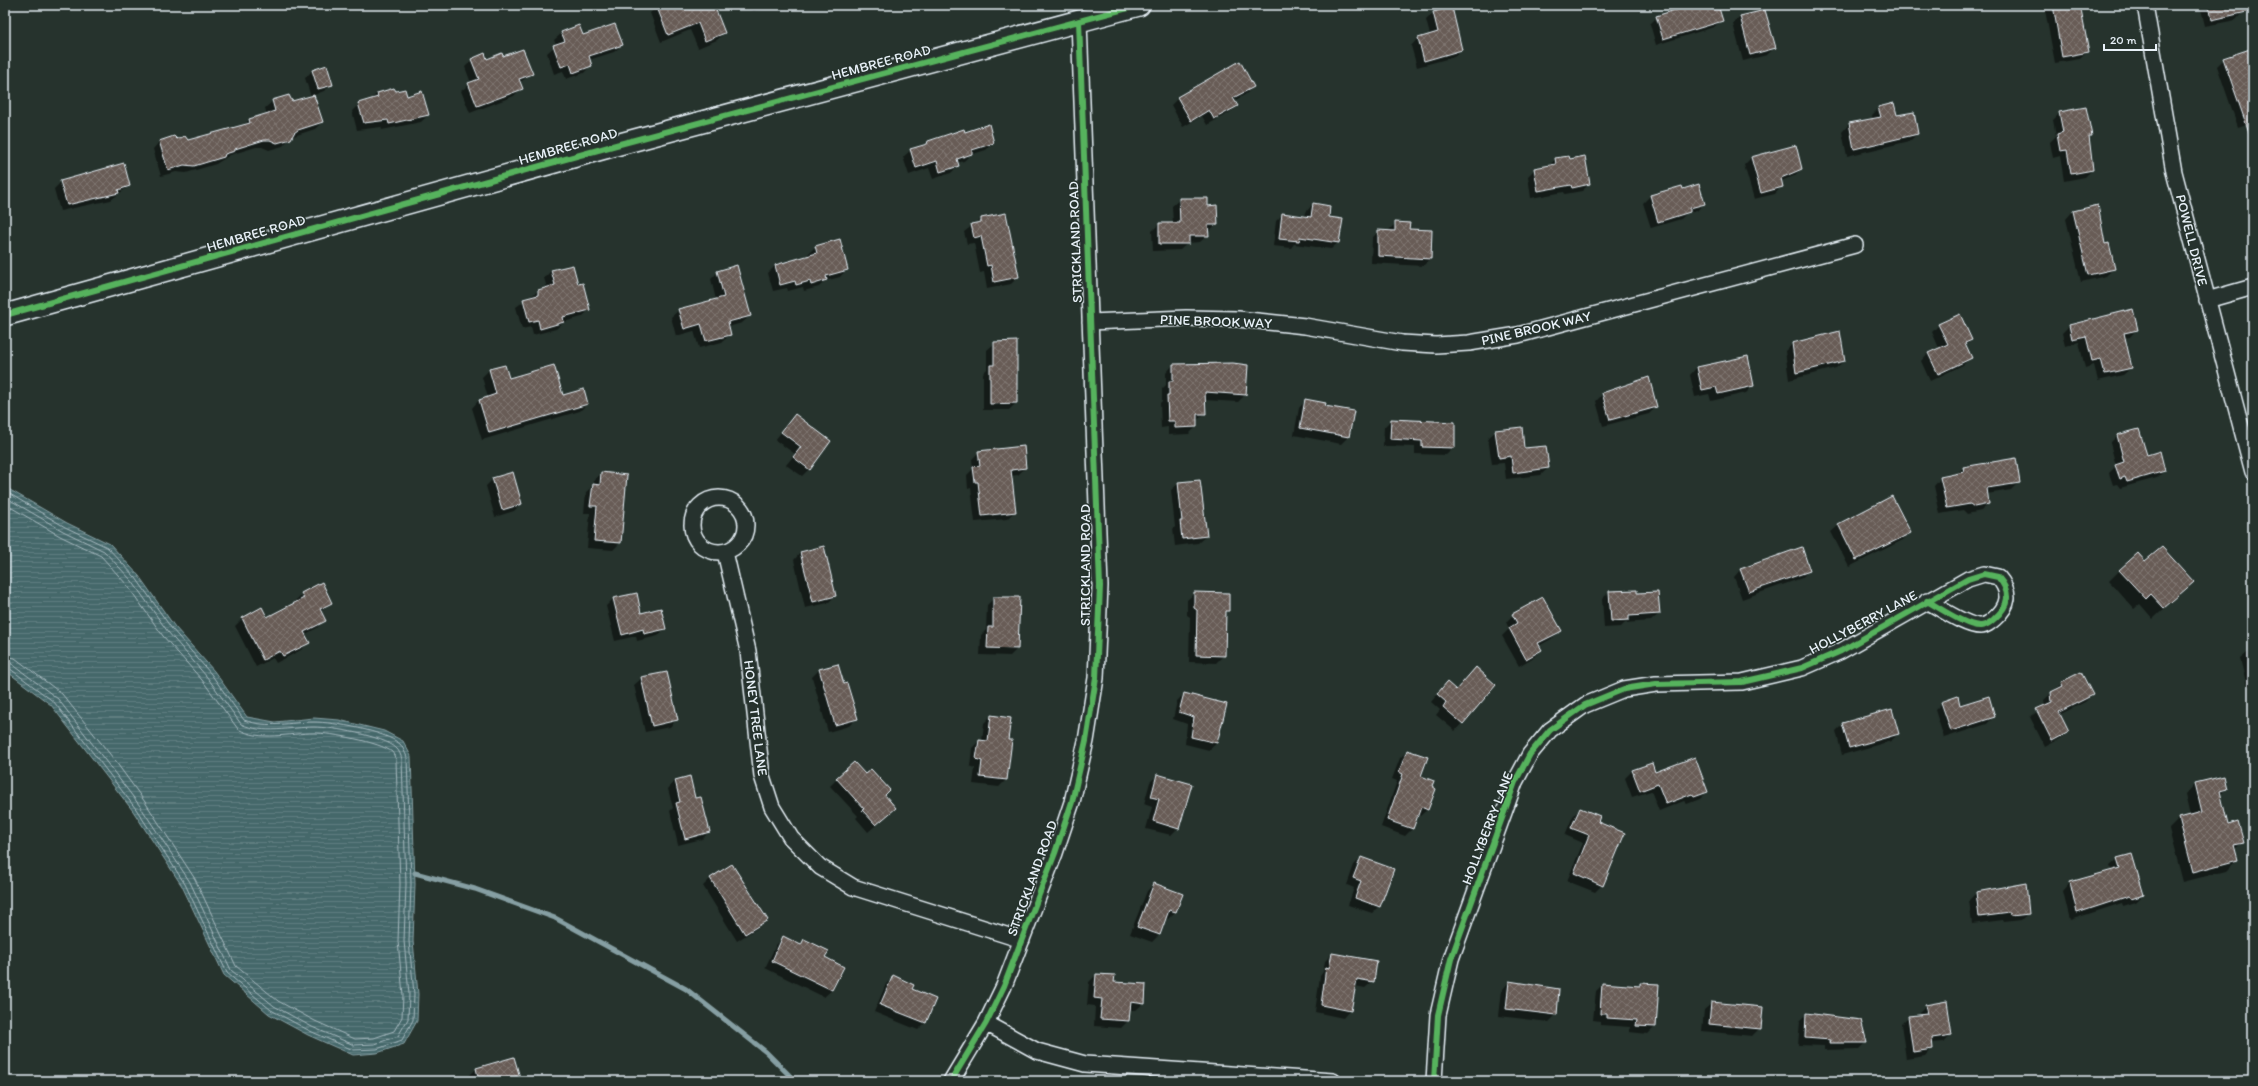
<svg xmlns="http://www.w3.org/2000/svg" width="2258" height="1086" viewBox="0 0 2258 1086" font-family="Itim,sans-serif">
<defs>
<pattern id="water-rules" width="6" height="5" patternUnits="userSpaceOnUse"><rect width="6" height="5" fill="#45686b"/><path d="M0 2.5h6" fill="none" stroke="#607e81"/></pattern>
<pattern id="building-cross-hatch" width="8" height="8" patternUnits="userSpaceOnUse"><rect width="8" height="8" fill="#685c56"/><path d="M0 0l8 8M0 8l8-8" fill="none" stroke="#7e746f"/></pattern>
</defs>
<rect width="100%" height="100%" fill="#26332d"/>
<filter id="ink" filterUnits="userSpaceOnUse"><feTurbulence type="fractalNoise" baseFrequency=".025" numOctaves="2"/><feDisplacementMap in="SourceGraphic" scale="8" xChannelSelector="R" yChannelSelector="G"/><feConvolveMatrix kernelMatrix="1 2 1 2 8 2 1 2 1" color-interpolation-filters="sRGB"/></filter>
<g filter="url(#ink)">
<path fill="url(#water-rules)" stroke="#869fa3" d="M5 487 67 523 110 544 139 576 175 627 214 671 247 717 275 722 314 718 339 720 384 731 403 741 411 756 415 884 413 941 418 994 417 1021 404 1044 377 1053 353 1055 308 1035 269 1014 224 975 182 886 133 811 51 705 5 670Z"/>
<path fill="#0007" d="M659 5H713L724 33 717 40 698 48 690 30 661 42 650 13Z
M751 5H779L753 11Z
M1691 5H1717L1722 20 1714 27 1656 45 1650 24 1657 17Z
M2044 5H2079L2087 52 2080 59 2055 63Z
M2200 5H2242L2243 12 2236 20 2205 26Z
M1764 11 1774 48 1767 55 1743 61 1733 24 1740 17Z
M1433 13 1461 50 1454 57 1417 67 1411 46 1418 38 1430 35 1426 20Z
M562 33 582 36 622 45 614 52 589 60 591 65 584 73 566 79 563 71 554 74 547 53 556 45 554 40Z
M2253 56V122L2238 127 2217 66 2224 59Z
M503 57 531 74 519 83 521 88 514 96 470 113 461 91 471 83 465 67 472 60 487 61Z
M312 71 332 84 324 91 314 95 322 122 315 129 291 137 283 146 269 150 262 147H256L230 155 216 164 186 173 176 172 161 176 153 149 160 141H188L244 125 249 120 267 115 265 108 273 101 291 103 311 97 305 78Z
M1253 87 1246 94 1234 101 1237 106 1229 113 1207 125 1202 116 1183 127 1171 105 1178 98Z
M393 90 406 97 428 115 421 122 382 130 381 127 357 130 352 111 359 104 370 101 377 93Z
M1879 108 1896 116 1917 134 1910 141 1847 156 1842 132 1849 124 1873 120 1872 115Z
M2060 113 2090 136 2088 138 2092 170 2085 177 2064 181 2060 156 2053 158 2050 142 2056 136 2053 120Z
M964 133 993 143 986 150 970 155 964 161 957 163 958 166 951 173 933 179 929 168 909 175 903 157 911 150 924 146 928 141Z
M1795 146 1801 169 1794 176 1781 181 1782 186 1775 194 1754 199 1744 165 1751 158Z
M1556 159 1569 160 1589 184 1582 191 1565 194 1564 192 1531 198 1528 176 1535 169 1548 166Z
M2253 176V207L2247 183Z
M61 182 129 186 111 200 60 211 54 189Z
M1682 190 1704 203 1697 211 1687 213 1681 219 1651 228 1643 203 1650 196Z
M1180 199 1207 207 1217 224 1208 232V235L1200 242 1188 243 1180 250 1153 251 1152 231 1159 224H1173L1172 206Z
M1313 204 1328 217 1339 242 1331 249 1294 244 1291 248 1273 246 1276 221 1283 214 1305 217 1306 212Z
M2073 211 2104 245 2113 269 2106 276 2081 282 2066 219Z
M981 219 1018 277 1011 284 987 289 984 272 980 273 974 243 967 244 964 232Z
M1396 223 1408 230 1430 259 1423 266 1371 263 1372 238 1379 231H1388Z
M839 240 847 269 840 277 825 281 819 287 804 291 803 287 788 291 787 288 773 291 768 273 775 266 808 256V254L815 247Z
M551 271 577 285 589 310 582 317 564 322 556 329 533 335 531 327 522 329 516 307 538 291 547 288 544 278Z
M718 272 750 316 742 323 728 327 730 335 722 342 699 348 694 331 676 336 671 317 679 310 716 300 711 279Z
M2133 310 2137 329 2130 337 2124 338 2131 368 2123 375 2098 381 2094 365 2085 368 2079 342 2065 346 2062 333 2069 326Z
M1939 325 1971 340 1965 346 1970 358 1963 365 1930 381 1921 361 1928 353 1939 348 1932 332Z
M995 343 1016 403 1009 410H983V373L987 369V350Z
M1792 344 1844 361 1836 368 1789 380 1785 351Z
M1747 357 1753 386 1746 393 1711 401 1709 394 1695 397 1690 375 1697 367Z
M1173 365 1245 395 1238 402 1204 400 1205 414 1196 421V427L1189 434 1168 435V427L1161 428 1160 403 1162 401V389L1166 385V373Z
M504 366 508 379 587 404 580 411 482 440 472 408 479 400 488 398 482 377 489 370Z
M1603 394 1656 407 1649 414 1603 426 1596 401Z
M1306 400 1324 406 1348 437 1341 444 1294 435 1299 408Z
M795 415 809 469 802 476 786 465 795 454 775 440Z
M1391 420 1454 448 1446 455 1415 454V447L1383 446 1384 427Z
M1496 431 1524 449 1548 468 1541 475 1506 479 1504 463 1492 464 1488 438Z
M2117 436 2146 456 2164 471 2157 478 2120 488 2117 484 2113 485 2109 473 2116 466 2110 443Z
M979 452 1025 468 1018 475 1010 476 1014 512 1007 519 975 522 971 488 968 489 967 475 973 469 972 459Z
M1963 468 2019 482 2011 490 1987 494 1988 504 1981 511 1967 514 1963 510 1940 514 1934 486 1941 478 1956 475Z
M602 473 620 543 613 550 587 548 590 513H584L586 492 594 485V480Z
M493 479 521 504 514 511 495 517 486 486Z
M1179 483 1206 536 1198 543 1175 546 1173 529 1175 527 1171 490Z
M1839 525 1910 533 1903 540 1849 567 1831 532Z
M801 552 835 596 828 603 805 608 794 560Z
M2145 563 2181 593 2153 619 2140 604 2134 609 2109 581 2120 570Z
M1741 569 1809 570 1802 578 1742 599 1734 577Z
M1609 592 1659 614 1651 621 1625 623 1621 627 1604 628 1602 599Z
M1195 593 1228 611 1225 614 1224 655 1216 663 1189 662 1190 617 1187 615V600Z
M302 594 331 603 320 612 324 621 317 628 304 635 308 643 301 650 276 663 273 658 256 667 235 626 242 619 262 608 267 618 296 603 295 601Z
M994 598 1017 649 1010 656 980 655 981 635 986 630 987 605Z
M613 599 640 614 665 628 658 636 637 641 636 636 615 641 606 606Z
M1513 615 1560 631 1553 638 1539 646 1541 650 1534 657 1519 666 1502 636 1509 629 1506 622Z
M2253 648V685L2247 686 2240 659Z
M837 665 856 719 849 726 828 732 812 677 819 670Z
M642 678 677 719 670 727 645 732 634 685Z
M2062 683 2092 695 2085 702 2059 715 2068 732 2060 739 2045 747 2030 717 2045 706 2044 700Z
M1495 686 1455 731 1436 715 1440 710 1431 702 1440 691H1456Z
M1184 694 1217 743 1209 750 1185 744 1187 724 1173 719 1177 701Z
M1942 703 1960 707 1994 716 1987 724 1944 738 1935 710Z
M991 716 1007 741 1006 780 999 787 973 784 975 768 970 766 972 748 979 741H982L984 723Z
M1843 724 1898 734 1891 741 1842 755 1836 731Z
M1407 751 1420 776 1428 809 1420 816 1417 815 1412 829 1405 836 1381 827 1397 781 1392 779 1400 758Z
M1632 771 1655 773 1707 792 1700 799 1687 804 1684 801 1659 811 1651 791 1632 797 1625 778Z
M865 775 883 795 888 815 868 832 856 818 858 816 830 786 837 779Z
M1158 775 1178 828 1171 835 1146 829 1152 807 1144 804 1150 782Z
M2223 777 2226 789 2220 795 2227 826 2243 842 2234 850 2237 860 2226 871 2183 882 2169 829 2179 819 2190 816 2185 795 2195 784Z
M675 781 695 799 709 832 702 839 678 845 670 811 673 808 668 789Z
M1580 809 1597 822 1602 885 1595 892 1567 881 1583 843 1565 835 1573 816Z
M1361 858 1379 906 1372 913 1348 905 1354 888 1347 885 1354 865Z
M2118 859 2143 895 2136 902 2123 906 2122 903 2070 920 2063 891 2070 883 2112 871 2110 866Z
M732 865 766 920 759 927 737 941 703 886 710 879Z
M1154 884 1181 894 1175 912 1168 919 1165 918 1159 935 1152 942 1130 934 1147 891Z
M1976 893 2028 913 2021 920 2004 922 2003 920 1972 924 1969 900Z
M783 938 799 946 805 940 824 958 832 990 824 997 765 968 776 945Z
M1332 954 1373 981 1365 988 1355 986 1350 1010 1343 1018 1315 1012 1320 976 1323 972 1325 961Z
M1096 975 1113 983 1144 1003 1136 1010H1129L1128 1021 1121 1028 1094 1026 1095 1006 1087 1005 1089 982Z
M893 977 911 989 925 1023 918 1030 874 1012 886 984Z
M1509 982 1556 1015 1549 1022 1499 1016 1502 990Z
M1603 984 1638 987 1641 984 1655 1027 1648 1034 1629 1032 1630 1027 1600 1025V1021L1593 1020 1596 991Z
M1712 1003 1760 1028 1752 1036 1702 1031 1704 1010Z
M1926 1006 1951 1034 1944 1042 1932 1043V1048L1925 1056 1906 1059 1901 1024 1908 1017 1919 1016V1013Z
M1807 1014 1866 1042 1859 1049 1824 1050V1046L1798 1045 1800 1021Z
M514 1058 520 1081H470L469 1076 476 1069Z"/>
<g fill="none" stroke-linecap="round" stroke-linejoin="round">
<path stroke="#a7bac0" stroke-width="1" d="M5 491 65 527 107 547 136 578 172 629 211 674 244 720C269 729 289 722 314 722 333 722 385 731 400 744 403 747 405 753 407 757L411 884 409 941 414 994 413 1020 402 1040 377 1049 353 1050 310 1031 271 1010 227 973 185 884 136 809 54 702 9 668 5 667
M5 497 63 531 104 551 132 581 168 632 207 677 241 724C264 735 290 727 314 727 331 727 384 736 396 748 399 750 401 756 402 759L406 884 404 941 409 994 408 1019 398 1036 375 1044 354 1045 312 1027 274 1006 231 970 190 882 140 806 58 699 12 664 5 662
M5 504 60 536 101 556 127 585 163 636 202 680 238 729C261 742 289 733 314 733 331 733 380 742 392 752 394 754 395 758 396 760L400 884 398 941 403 995 402 1017 394 1031 374 1038 355 1039 315 1021 278 1001 236 966 195 879 145 802 113 758 62 694 15 658 5 656"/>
<path stroke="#869fa3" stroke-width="5" d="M415 873 475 889 555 918 686 989 766 1052 795 1081"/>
</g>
<path fill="url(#building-cross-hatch)" stroke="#e8f1f8" d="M656 5H714L725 33 705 41 698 23 668 35Z
M1691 5H1718L1723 21 1663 39 1656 16Z
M2053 5H2080L2089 52 2062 57Z
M2209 5H2251V11L2212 20Z
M1452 7 1462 50 1424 61 1418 38 1438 32 1433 12Z
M1765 10 1776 48 1750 55 1740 16Z
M615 24 623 45 589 56 592 66 573 73 570 64 561 67 553 45 565 41 561 32 579 25 583 35Z
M523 49 533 74 519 79 523 89 477 106 468 83 479 79 471 59 485 53 487 59 502 53 503 56Z
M2250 49 2253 61V134L2250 135 2223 58Z
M1240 61 1254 87 1233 98 1238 106 1214 119 1209 110 1191 121 1177 97Z
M327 65 333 85 318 89 312 70Z
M394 88 396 91 405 89 407 96 422 91 429 115 389 124 388 120 364 123 358 103 378 97 377 93Z
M289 95 292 101 314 95 323 122 298 130 294 133 291 139 277 143 270 140H264L235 149V151L225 154 224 157 194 166 184 165 168 170 159 141 174 136 177 139 185 136 188 140 250 123 249 119 275 111 272 100Z
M1894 103 1897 115 1914 112 1918 134 1854 149 1849 123 1881 117 1878 107Z
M2086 107 2092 136H2089L2093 170 2071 174 2067 150 2060 151 2057 134 2063 132 2059 112Z
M989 124 994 143 972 150V154L957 159 959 166 940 172 937 161 916 168 910 149 927 144 928 141 964 129 965 132Z
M1796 145 1802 169 1781 178 1783 187 1761 193 1751 157Z
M1569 156 1570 159 1585 156 1590 184 1572 188 1571 185 1538 191 1534 168 1556 164 1555 158Z
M124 163 130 186 118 190 119 193 67 205 60 181Z
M1699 184 1705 204 1690 208V212L1658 222 1650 195 1682 186 1683 189Z
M1179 198H1208V206L1217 205 1218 225H1208L1209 236H1189V244H1159V223H1180Z
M1313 203 1330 206 1329 217 1343 219 1339 243 1300 237 1299 241 1279 239 1282 213 1311 217Z
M2098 205 2105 244 2109 243 2115 269 2088 275 2073 211Z
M1006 213 1019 277 994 282 991 265 987 266 981 236 974 238 971 224 981 222V218Z
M1395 222 1410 223 1409 229 1432 230 1431 259 1378 256V230L1395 231Z
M840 239 848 270 826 276 827 280 811 285 810 281 796 285 795 281 780 285 775 265 817 253 815 246Z
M573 265 578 284 583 283 590 310 563 317 564 322 540 329 538 320 529 322 523 299 538 295V290L555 285 551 270Z
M737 265 751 316 728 322 731 335 706 341 701 324 684 329 678 309 724 297 717 271Z
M2133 309 2138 330 2124 333 2132 368 2105 374 2101 359 2092 361 2086 336 2072 339 2069 325Z
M1960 314 1972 340 1965 343 1972 358 1938 374 1928 353 1948 344 1938 324Z
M1840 331 1845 361 1796 373 1792 343Z
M1017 341V403L990 404V365H994V342Z
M1748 356 1754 386 1718 394 1716 387 1702 390 1697 367Z
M1233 363 1248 365 1246 395 1205 392 1206 414H1197V427L1175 428V421H1168L1167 395H1169V381H1173V364Z
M505 365 509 378 554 365 563 395 584 389 588 404 489 433 479 400 496 394 489 369Z
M1649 377 1657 407 1610 420 1602 393Z
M1305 399 1326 403 1325 406 1354 411 1349 437 1300 428Z
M795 414 831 441 810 470 793 457 801 447 781 432Z
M1391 419 1455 422V448L1422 447V441L1390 439Z
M1522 427 1524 448 1546 446 1549 468 1513 473 1511 456 1499 458 1495 430Z
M2139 429 2147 455 2160 451 2165 471 2127 482 2125 477 2120 479 2115 465 2124 462 2117 435Z
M1024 446 1026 468 1011 470 1016 512 982 516 978 482H975L973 467 980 466 978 451Z
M2016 458 2020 483 1987 488 1989 504 1974 507 1970 504 1947 508 1940 477 1964 472 1963 467Z
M513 472 522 504 502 510 492 478Z
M601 472 627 475 621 543 594 541 597 506H590L593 484 600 485Z
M1200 480 1207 536 1182 539 1180 521H1182L1178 482Z
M1892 496 1911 533 1856 560 1838 524Z
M824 546 836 596 813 602 800 552Z
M1802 547 1810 571 1749 592 1740 569Z
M2162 547 2194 582 2164 608 2151 594 2146 599 2119 570 2138 553 2145 561Z
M322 582 332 603 320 609 326 621 304 632 310 643 283 656 280 651 263 660 242 618 262 607 267 617 304 598 301 593Z
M1637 590V593L1658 592 1660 614 1629 616V620L1611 621 1609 591Z
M1194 592 1229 593V611H1226L1225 656 1196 655 1197 610 1194 608Z
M637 593 641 613 661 608 666 629 644 634 643 629 622 635 613 598Z
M993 597H1020L1018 649 987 648 988 627H993Z
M1543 597 1562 631 1538 643 1542 650 1526 659 1509 628 1517 623 1512 614Z
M838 664 844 684 847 683 858 719 835 725 819 669Z
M1476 667 1496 685 1463 724 1443 707 1446 702 1437 694 1447 682 1456 690Z
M667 672 678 720 652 726 641 677Z
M2081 672 2093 695 2059 712 2069 732 2052 741 2036 709 2052 702 2051 692 2063 686 2061 682Z
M1184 693 1227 704 1217 743 1191 737 1194 717 1179 712Z
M1958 696 1960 705 1989 696 1995 717 1951 731 1941 702Z
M1892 709 1899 734 1849 748 1842 723Z
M991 715 1011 718 1008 740H1012L1007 780 980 777 982 761 976 759 979 740 988 741Z
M1407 750 1428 757 1421 776 1434 781 1432 786 1436 789 1428 810 1421 807 1413 829 1387 820 1403 774 1399 772Z
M1695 757 1708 792 1694 797 1692 794 1666 804 1658 784 1640 791 1632 770 1652 763 1655 772Z
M854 762 865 774 871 769 890 790 885 795 896 808 876 825 862 810 864 809 836 778Z
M1157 774 1192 784 1179 829 1153 821 1159 799 1151 797Z
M690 776 695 798 701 797 710 832 685 839 676 803 680 802 675 780Z
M2224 776 2227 789 2220 791 2228 825 2238 822 2244 843 2234 845 2238 860 2193 872 2179 818 2202 812 2195 783Z
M1580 808 1600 816 1598 822 1625 833 1603 886 1574 873 1589 835 1571 828Z
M2132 854 2144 895 2131 899 2129 896 2077 913 2070 882 2120 868 2117 858Z
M1361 857 1394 869 1380 907 1355 898 1361 881 1353 878Z
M732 864 768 920 745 934 710 878Z
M1154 883 1183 894 1176 912 1169 910 1160 935 1137 927Z
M2026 883 2029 914 2011 916 2010 913 1979 917 1976 892Z
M783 936 801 945 804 939 829 951 825 957 844 967 832 990 772 961Z
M1332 953 1377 961 1374 982 1357 979 1351 1011 1321 1005 1326 967 1329 968Z
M1096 974 1115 975 1114 982 1146 984 1145 1004 1131 1002 1129 1021 1100 1019 1102 999 1094 998Z
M893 975 914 985 912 989 936 999 926 1023 880 1005Z
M1509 981 1559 989 1557 1015 1506 1009Z
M1602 983 1640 986V983L1659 984 1656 1027 1636 1026 1637 1020 1607 1018V1014H1600Z
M1947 1001 1952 1035 1932 1038 1933 1049 1913 1052 1908 1016 1927 1014 1925 1005Z
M1711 1002 1763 1007 1761 1029 1709 1024Z
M1806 1013 1861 1020 1867 1043H1830L1831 1040 1805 1038Z
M514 1057 521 1081H479L476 1068Z"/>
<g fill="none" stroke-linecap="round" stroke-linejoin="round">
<g stroke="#e8f1f8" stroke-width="18">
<path id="street" d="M2145 5 2174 172 2253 472
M2207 300 2253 287
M1090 322 1186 318 1238 319 1305 326 1402 343 1436 345 1469 343 1518 335 1855 245
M692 525a27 27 0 1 1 54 0a27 27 0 1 1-54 0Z
M725 552 748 651 762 776 772 807 791 838 820 867 853 887 1022 940
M986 1023 1037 1051 1085 1064 1333 1081
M951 1081 986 1023 1004 986 1055 853 1072 802 1086 741 1096 678 1100 586 1079 21
M1434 1081 1438 1015 1451 959 1515 782 1530 754 1550 730 1585 705 1624 689 1656 684 1742 682 1802 668 1841 651 1968 579 1984 574 1998 577C2012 593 2009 606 1994 619 1991 622 1985 626 1981 626 1967 627 1940 608 1927 601"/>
</g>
<g stroke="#e8f1f8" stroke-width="24">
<path id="secondary" d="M5 315 616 145 1139 5"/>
</g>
<use href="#street" stroke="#26332d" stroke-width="15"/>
<use href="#secondary" stroke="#26332d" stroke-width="21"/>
<g stroke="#26332d" stroke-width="8">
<path id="cycleway" d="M5 315 616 145 1139 5
M951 1081 986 1023 1004 986 1055 853 1072 802 1086 741 1096 678 1100 586 1079 21
M1434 1081 1438 1015 1451 959 1515 782 1530 754 1550 730 1585 705 1624 689 1656 684 1742 682 1802 668 1841 651 1968 579 1984 574 1998 577C2012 593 2009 606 1994 619 1991 622 1985 626 1981 626 1967 627 1940 608 1927 601"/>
</g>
<use href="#cycleway" stroke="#56b35d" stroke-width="6"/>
</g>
</g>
<g text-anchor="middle" stroke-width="3" stroke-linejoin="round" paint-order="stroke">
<g font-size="14" fill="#e8f1f8" stroke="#26332d">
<text transform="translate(881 62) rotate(-15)" y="5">HEMBREE ROAD</text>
<text transform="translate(568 146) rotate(-16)" y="5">HEMBREE ROAD</text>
<text transform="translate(256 233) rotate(-16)" y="5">HEMBREE ROAD</text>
<text transform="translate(2192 240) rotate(76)" y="5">POWELL DRIVE</text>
<text transform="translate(1075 242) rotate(-92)" y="5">STRICKLAND ROAD</text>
<text transform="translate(1216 321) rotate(2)" y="5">PINE BROOK WAY</text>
<text transform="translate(1536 328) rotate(-13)" y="5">PINE BROOK WAY</text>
<text transform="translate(1085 565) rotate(-90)" y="5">STRICKLAND ROAD</text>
<text transform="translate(1863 622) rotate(-28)" y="5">HOLLYBERRY LANE</text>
<text transform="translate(756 718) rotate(83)" y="5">HONEY TREE LANE</text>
<text transform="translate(1487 828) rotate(-69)" y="5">HOLLYBERRY LANE</text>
<text transform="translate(1032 878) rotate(-70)" y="5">STRICKLAND ROAD</text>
</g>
</g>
<rect width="2258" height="1086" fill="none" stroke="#26332d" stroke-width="20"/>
<rect x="10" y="10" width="2238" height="1066" fill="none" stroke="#e8f1f8" stroke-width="1.5" filter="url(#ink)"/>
<path d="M2104 44v6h52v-6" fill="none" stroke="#e8f1f8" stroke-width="2"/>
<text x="2110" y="44" font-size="12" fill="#e8f1f8" stroke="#26332d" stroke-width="3" paint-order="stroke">20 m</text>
</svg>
